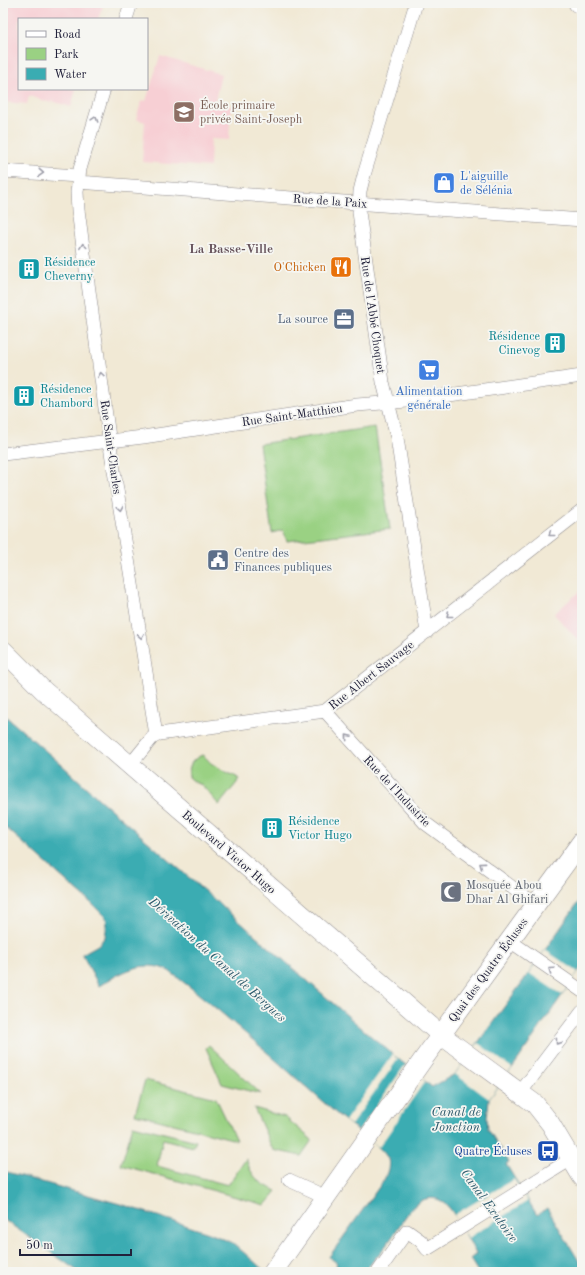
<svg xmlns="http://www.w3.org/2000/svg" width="585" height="1275" viewBox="0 0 585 1275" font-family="'Old Standard TT',serif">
<rect width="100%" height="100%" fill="#f6f6f2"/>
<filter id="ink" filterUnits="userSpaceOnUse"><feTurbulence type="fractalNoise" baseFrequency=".025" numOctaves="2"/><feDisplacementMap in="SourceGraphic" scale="8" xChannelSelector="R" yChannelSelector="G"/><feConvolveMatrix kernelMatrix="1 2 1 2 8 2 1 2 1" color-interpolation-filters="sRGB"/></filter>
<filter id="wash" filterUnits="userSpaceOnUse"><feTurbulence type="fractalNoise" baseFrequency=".012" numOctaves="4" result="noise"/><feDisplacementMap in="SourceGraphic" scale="16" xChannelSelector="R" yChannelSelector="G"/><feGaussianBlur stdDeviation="0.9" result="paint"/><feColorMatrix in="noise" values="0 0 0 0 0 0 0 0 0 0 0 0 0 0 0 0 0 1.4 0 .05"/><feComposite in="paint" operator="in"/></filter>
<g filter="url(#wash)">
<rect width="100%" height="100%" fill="#f1e9d5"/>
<path fill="#f7cfd4" d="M3 3H104L98 19H19V89H76L71 107 52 101 51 103 29 96 27 104 3 102Z
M160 56 221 74 214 105 231 106 229 140 211 139 210 167 142 162 145 122 136 119 142 100 146 101Z
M582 589V644L554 614Z"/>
<path fill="#9ad183" stroke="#5e7a5f" d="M375 427 390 529 287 541 283 530 272 533 259 444Z
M202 755C209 759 208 762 214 765 222 771 232 774 240 779L219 805 202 785 196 783 189 777C189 765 190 761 202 755Z
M209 1045 261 1094 222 1084 206 1048Z
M145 1080 216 1098 236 1140 135 1114Z
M254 1108 285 1117 312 1140 301 1156 273 1150Z
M133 1125 196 1141 193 1147 163 1139 157 1166 228 1185 246 1159C248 1163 249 1168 251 1171 256 1181 267 1187 277 1191L265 1205 121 1165Z"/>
<path fill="#3aacb2" stroke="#2e6776" d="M3 714 62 765 99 799 365 1031 432 1087 455 1074 529 973 582 897V966L518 1060 489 1099 487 1118 488 1129 509 1162 506 1164 537 1215 547 1208 582 1266V1272H478L470 1259 476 1254C469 1241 454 1209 443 1202 436 1197 427 1197 419 1202 409 1208 396 1232 388 1243 380 1253 372 1262 364 1272H332L336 1267 337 1263 329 1257 384 1180C387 1173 391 1164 387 1157 379 1144 351 1126 338 1115 282 1067 228 1015 169 971 144 958 120 973 99 986L82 954 98 945 105 937 107 924 106 918 90 902 3 825Z
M3 1171 127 1206 209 1233 233 1243 266 1272H199L191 1270 185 1272H79L3 1219Z"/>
<path fill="#f1e9d5" d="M545 950 578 972 562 995 529 973Z
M478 1043 512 1068 489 1099 455 1074Z
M393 1054 398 1059 351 1125 345 1121Z
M405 1065 425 1081 379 1147 358 1132Z
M514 1179 528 1201 468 1238 454 1215Z"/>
</g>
<g filter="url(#ink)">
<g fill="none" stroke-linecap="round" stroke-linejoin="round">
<g stroke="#8a8688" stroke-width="14">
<path id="street" d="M416 3 364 175 360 191 359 212 383 382 397 438 427 632
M126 19 131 3
M104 89 80 169 77 192 78 210 111 452 156 735
M3 171 78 176
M78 182 582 220
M3 454 143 437 357 405 407 401 582 376
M325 711 425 823 536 905
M130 765 152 738 159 734 325 711 582 510
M510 941 582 991
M520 1093 582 1011
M289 1180 326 1197
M378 1272 407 1231 421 1241 427 1249 571 1159"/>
</g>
<g stroke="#8a8688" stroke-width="20">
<path id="secondary" d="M578 3 582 4
M3 650 43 690 441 1035 535 1104 550 1123 582 1177
M273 1272 422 1061 582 841"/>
</g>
<use href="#street" stroke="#fff" stroke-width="13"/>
<use href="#secondary" stroke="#fff" stroke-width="19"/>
</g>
<defs><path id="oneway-chevron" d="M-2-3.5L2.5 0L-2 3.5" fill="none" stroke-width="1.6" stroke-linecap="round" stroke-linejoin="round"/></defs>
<g stroke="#9c9ca7">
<use href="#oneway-chevron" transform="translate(95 119) rotate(-72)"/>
<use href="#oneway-chevron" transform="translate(41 173) rotate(4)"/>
<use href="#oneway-chevron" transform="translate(83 246) rotate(-98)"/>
<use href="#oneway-chevron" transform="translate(101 375) rotate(-98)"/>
<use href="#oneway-chevron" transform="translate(120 508) rotate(81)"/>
<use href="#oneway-chevron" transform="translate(551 534) rotate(142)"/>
<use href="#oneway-chevron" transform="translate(449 615) rotate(142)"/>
<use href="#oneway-chevron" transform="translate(141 636) rotate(81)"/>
<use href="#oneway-chevron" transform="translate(348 737) rotate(-131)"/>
<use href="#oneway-chevron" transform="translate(482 865) rotate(-144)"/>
<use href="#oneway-chevron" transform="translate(551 970) rotate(-145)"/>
<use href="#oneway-chevron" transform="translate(558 1042) rotate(127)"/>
</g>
</g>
<defs>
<g id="school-square" transform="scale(1.15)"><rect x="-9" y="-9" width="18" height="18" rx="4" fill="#8d6e63" stroke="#f6f6f2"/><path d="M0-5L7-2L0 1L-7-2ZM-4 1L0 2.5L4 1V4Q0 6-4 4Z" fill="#fff"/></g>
<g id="shop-square" transform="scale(1.15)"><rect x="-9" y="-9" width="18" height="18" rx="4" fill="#3f7fe0" stroke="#f6f6f2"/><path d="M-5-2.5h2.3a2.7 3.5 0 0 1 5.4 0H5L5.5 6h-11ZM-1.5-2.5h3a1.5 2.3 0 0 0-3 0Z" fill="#fff"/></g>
<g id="restaurant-square" transform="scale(1.15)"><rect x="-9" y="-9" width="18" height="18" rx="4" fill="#e8710a" stroke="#f6f6f2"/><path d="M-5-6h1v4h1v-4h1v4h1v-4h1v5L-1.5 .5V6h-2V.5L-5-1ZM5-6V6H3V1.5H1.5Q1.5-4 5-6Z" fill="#fff"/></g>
<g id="building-square" transform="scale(1.15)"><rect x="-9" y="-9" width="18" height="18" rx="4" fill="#0f9aa8" stroke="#f6f6f2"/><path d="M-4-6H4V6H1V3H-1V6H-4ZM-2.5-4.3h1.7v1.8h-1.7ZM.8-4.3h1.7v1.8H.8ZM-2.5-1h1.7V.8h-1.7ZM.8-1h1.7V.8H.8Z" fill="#fff"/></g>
<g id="office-square" transform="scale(1.15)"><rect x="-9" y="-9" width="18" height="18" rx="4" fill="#5c6f8a" stroke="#f6f6f2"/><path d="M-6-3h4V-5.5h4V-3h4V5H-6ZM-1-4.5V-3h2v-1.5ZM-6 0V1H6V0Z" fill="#fff"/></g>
<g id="supermarket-square" transform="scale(1.15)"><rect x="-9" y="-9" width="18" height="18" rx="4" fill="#3f7fe0" stroke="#f6f6f2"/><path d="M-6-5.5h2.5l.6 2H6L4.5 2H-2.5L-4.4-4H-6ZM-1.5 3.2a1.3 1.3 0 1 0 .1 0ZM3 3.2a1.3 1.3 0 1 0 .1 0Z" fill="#fff"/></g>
<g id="civic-square" transform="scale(1.15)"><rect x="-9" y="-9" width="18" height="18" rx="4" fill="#5c6f8a" stroke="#f6f6f2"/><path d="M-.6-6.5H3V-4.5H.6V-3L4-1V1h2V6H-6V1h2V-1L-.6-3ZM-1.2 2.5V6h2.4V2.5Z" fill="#fff"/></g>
<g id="mosque-square" transform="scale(1.15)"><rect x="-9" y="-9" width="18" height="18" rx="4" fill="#6b7280" stroke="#f6f6f2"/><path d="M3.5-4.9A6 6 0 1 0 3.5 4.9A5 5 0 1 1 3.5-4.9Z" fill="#fff"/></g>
<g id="bus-square" transform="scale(1.15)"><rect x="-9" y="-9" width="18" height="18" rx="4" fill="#1a4fb4" stroke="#f6f6f2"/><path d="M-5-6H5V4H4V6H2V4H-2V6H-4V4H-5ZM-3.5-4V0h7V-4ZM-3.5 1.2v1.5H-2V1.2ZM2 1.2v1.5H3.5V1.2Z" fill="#fff"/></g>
</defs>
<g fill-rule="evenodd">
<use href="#school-square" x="184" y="112"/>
<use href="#shop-square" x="444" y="183"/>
<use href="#restaurant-square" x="341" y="267"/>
<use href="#building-square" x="29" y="269"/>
<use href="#office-square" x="344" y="319"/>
<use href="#building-square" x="555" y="343"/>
<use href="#supermarket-square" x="429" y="370"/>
<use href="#building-square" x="24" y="396"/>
<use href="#civic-square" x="218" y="560"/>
<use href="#building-square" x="272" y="828"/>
<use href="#mosque-square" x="451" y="892"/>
<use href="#bus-square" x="548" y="1151"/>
</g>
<g text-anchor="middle" stroke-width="3.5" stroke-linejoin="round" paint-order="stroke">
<g font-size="12" fill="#785e54" stroke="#f6f6f2" text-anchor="start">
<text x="200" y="109">École primaire<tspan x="200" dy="14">privée Saint-Joseph</tspan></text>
</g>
<g font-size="12" fill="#366cbe" stroke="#f6f6f2" text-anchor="start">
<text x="460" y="180">L'aiguille<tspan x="460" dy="14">de Sélénia</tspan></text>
<text x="429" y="395" text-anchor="middle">Alimentation<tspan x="429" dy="14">générale</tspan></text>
</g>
<g font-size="12" fill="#22223b" stroke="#f6f6f2">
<text transform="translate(330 201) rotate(4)" y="4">Rue de la Paix</text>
<text transform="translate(373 315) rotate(82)" y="4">Rue de l'Abbé Choquet</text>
<text transform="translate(292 415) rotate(-8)" y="4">Rue Saint-Matthieu</text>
<text transform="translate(111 447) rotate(82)" y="4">Rue Saint-Charles</text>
<text transform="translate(371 675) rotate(-38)" y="4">Rue Albert Sauvage</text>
<text transform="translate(397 791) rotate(47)" y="4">Rue de l'Industrie</text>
<text transform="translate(229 852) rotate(41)" y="4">Boulevard Victor Hugo</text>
<text transform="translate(488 970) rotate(-54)" y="4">Quai des Quatre Écluses</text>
</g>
<g font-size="12" fill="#0d838f" stroke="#f6f6f2" text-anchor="start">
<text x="44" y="266">Résidence<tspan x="44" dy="14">Cheverny</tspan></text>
<text x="540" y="340" text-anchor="end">Résidence<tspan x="540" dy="14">Cinevog</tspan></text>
<text x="40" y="393">Résidence<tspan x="40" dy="14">Chambord</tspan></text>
<text x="288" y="825">Résidence<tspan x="288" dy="14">Victor Hugo</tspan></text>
</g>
<g font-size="12" fill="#c56008" stroke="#f6f6f2" text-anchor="end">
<text x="326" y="271">O'Chicken</text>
</g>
<g font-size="12" fill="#4e5e75" stroke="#f6f6f2" text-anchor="end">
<text x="328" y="323">La source</text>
<text x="234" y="557" text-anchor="start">Centre des<tspan x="234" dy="14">Finances publiques</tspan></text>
</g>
<g font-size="12" fill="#5b616d" stroke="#f6f6f2" text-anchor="start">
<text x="466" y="889">Mosquée Abou<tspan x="466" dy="14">Dhar Al Ghifari</tspan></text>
</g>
<g font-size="12" fill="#164399" stroke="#f6f6f2" text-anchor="end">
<text x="532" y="1155">Quatre Écluses</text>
</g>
<g font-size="13" font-weight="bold" fill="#67545c" stroke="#f6f6f2">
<text x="231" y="253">La Basse-Ville</text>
</g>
<g font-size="13" font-style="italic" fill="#2c596b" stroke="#f6f6f2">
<text transform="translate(218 959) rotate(42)" y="5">Dérivation du Canal de Bergues</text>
<text x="456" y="1116">Canal de<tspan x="456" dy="15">Jonction</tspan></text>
<text transform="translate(490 1205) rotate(54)" y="5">Canal Exutoire</text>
</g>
</g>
<rect width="585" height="1275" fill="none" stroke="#f6f6f2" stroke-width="16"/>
<rect x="18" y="18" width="130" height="72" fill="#f6f6f2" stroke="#a1a1a9"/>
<rect x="26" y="31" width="20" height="6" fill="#ffffff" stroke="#a1a1a9"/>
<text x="54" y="38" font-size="12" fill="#22223b">Road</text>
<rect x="26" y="48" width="20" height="12" fill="#9ad183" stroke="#a1a1a9"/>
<text x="54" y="58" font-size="12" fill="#22223b">Park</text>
<rect x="26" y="68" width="20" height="12" fill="#3aacb2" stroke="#a1a1a9"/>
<text x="54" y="78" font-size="12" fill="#22223b">Water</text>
<path d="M20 1249v6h111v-6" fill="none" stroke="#22223b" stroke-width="2"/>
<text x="26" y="1249" font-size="12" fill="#22223b" stroke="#f6f6f2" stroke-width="3" paint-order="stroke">50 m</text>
</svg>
